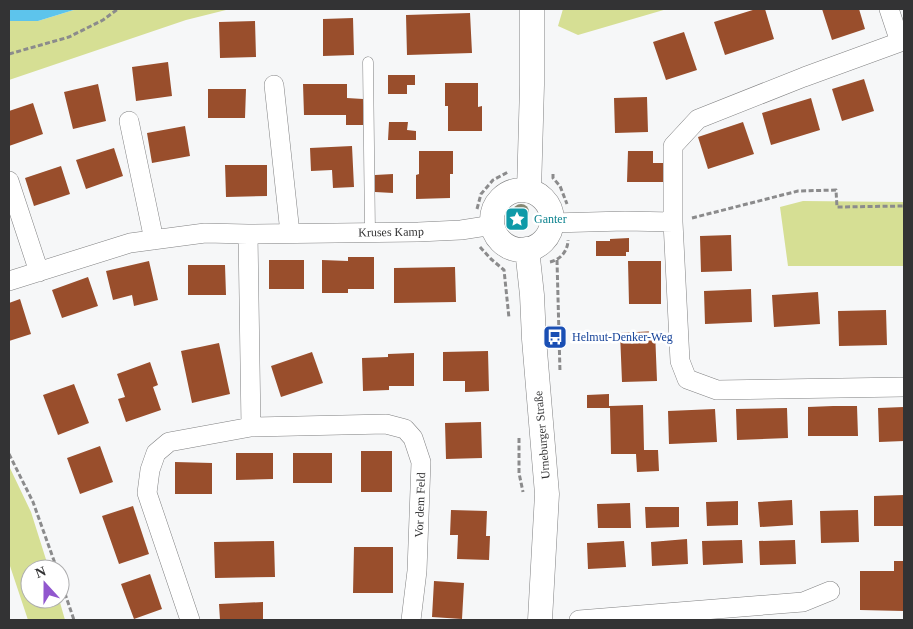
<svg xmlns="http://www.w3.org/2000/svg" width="913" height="629" viewBox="0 0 913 629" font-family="'Times New Roman',serif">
<rect width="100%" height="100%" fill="#f6f7f8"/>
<path fill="#d6df94" d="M77 9H230L186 20 9 80V21H38Z
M563 9H667L578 35 558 26Z
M803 201 904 202V266H788L780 207Z
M9 466 31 512 49 569H30V599H59L65 620H28L9 563Z"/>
<path fill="#5dc4ec" d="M9 9H77L38 21H9Z"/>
<path fill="#994e2c" d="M756 9H765L774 39 725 55 714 22Z
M822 9H859L865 29 832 40Z
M470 13 472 53 407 55 406 15Z
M353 18 354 55 323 56V19Z
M255 21 256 57 220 58 219 22Z
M684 32 697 70 666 80 653 42Z
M168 62 172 96 136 101 132 67Z
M388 75H415V85H407V94H388Z
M864 79 874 111 842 121 832 89Z
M445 83H478V107L482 106V131H448V106H445Z
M98 84 106 121 73 129 64 92Z
M303 84H347V98L363 99V125H346V115H304Z
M208 89H246L245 118H208Z
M647 97 648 132 615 133 614 98Z
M811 98 820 130 771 145 762 113Z
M33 103 43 134 9 146V111Z
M389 122H408L407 130 416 131V140H388Z
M743 122 754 154 708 169 698 137Z
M185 126 190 156 152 163 147 133Z
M352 146 354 187 333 188 332 170 311 171 310 148Z
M114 148 123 176 86 189 76 160Z
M419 151H453V174H450V198L416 199V175L419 174Z
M628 151H653V163H669V182H627Z
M225 165H267V196L226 197Z
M61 166 70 194 34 206 25 178Z
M393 174V193L375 192V175Z
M731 235 732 271 701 272 700 236Z
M629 238V252H626V256H596V241H610V239Z
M348 257H374V289H348V293H322V260L348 261Z
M269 260H304V289H269Z
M149 261 158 300 134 306 132 295 113 300 106 271Z
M628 261H661V304H629Z
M188 265H225L226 295H188Z
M455 267 456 302 394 303V268Z
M88 277 98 306 62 318 52 290Z
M751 289 752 322 705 324 704 291Z
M818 292 820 324 774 327 772 295Z
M20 299 31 334 9 341V303Z
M886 310 887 345 839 346 838 311Z
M655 331 657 381 622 382 620 333Z
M219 343 230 394 192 403 181 351Z
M488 351 489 391 465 392V381H443V352Z
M312 352 323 383 281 397 271 366Z
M414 353V386H389V390L363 391 362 358 388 357V354Z
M150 362 158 385 153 387 161 410 126 422 118 399 125 397 117 374Z
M74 384 89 423 58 435 43 395Z
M609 394V406L643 405 644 450H658L659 471 637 472 636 454H611L610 408H587V395Z
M833 406H857L858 436H808V407Z
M904 407V441L879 442 878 408Z
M787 408 788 438 737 440 736 409Z
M715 409 717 442 669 444 668 411Z
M481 422 482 458 446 459 445 423Z
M100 446 113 482 80 494 67 458Z
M361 451H392V492H361Z
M236 453H273V479L236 480Z
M293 453H332V483H293Z
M175 462 212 463V494H175Z
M904 495V526H874V496Z
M792 500 793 525 760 527 758 502Z
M738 501V525L707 526 706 502Z
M630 503 631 528H598L597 504Z
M133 506 149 554 119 564 102 516Z
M645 507H679V527L646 528Z
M451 510 487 511 486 536H490L489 560 457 559 458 535H450Z
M858 510 859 542 821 543 820 511Z
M687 539 688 564 652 566 651 542Z
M742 540 743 563 703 565 702 541Z
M795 540 796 564 760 565 759 541Z
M274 541 275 577 215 578 214 542Z
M624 541 626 567 588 569 587 543Z
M354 547H393V593H353Z
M894 561H904V611L860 610V571H894Z
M150 574 162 609 134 619 121 584Z
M434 581 464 583 462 619 432 617Z
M263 602V620H220L219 604Z"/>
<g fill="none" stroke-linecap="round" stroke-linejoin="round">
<g stroke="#808182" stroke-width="11">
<path id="service" d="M368 62 370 233"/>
</g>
<g stroke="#808182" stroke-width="20">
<path id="minor" d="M274 85 290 233
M129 121 154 240
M9 181 39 272
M673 222V146L698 119 804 77 900 42 889 9
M552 223 625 221 673 222 680 361 687 379 717 390 904 387
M248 234 251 427 386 424 405 429 413 438 421 462 417 571 411 620
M9 281 130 243 205 233 248 234 418 232 461 230 493 225
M190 620 147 493 150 470 156 453 169 442 251 427
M579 620 803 602 830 591"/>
</g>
<g stroke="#808182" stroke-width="25">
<path id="tertiary" d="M492 220a30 30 0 1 1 60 0a30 30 0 1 1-60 0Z
M529 191 532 85V9
M527 249 532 295 534 339 547 494 540 620"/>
</g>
<path stroke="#8b8b8c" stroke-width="3" stroke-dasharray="5 2.5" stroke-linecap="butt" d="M9 54 69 37 103 20 118 9
M553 174V178L560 186 567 204
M477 209 481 194 493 180 508 172
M692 218 798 191 836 190 837 207 904 206
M480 247 491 259 504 270 509 318
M557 260 560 372
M550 262C560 260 568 251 568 240
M519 438V473L523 492
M9 454 33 502 57 569
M60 579 74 620"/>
<use href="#service" stroke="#fff" stroke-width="10"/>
<use href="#minor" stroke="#fff" stroke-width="19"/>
<use href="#tertiary" stroke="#fff" stroke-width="24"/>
</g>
<circle fill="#868873" cx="521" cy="212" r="8"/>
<defs>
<g id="sight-square" transform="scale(1.25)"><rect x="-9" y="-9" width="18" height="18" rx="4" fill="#0f9aa8" stroke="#fff"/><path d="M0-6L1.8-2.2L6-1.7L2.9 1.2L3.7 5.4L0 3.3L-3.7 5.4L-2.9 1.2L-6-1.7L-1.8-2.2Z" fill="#fff"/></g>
<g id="bus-square" transform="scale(1.25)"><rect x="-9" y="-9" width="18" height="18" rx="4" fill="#1a4fb4" stroke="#fff"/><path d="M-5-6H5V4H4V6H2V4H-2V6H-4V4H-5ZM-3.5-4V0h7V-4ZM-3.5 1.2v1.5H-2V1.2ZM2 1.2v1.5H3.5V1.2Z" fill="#fff"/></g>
</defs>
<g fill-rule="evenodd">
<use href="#sight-square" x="517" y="219"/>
<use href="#bus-square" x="555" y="337"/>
</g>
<g text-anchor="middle" stroke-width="5" stroke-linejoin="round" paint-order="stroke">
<g font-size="12" fill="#0d838f" stroke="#fff" text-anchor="start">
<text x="534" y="223">Ganter</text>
</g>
<g font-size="12" fill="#333334" stroke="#fff">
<text transform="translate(391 232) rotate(-1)" y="4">Kruses Kamp</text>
<text transform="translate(542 435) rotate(-95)" y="4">Urneburger Straße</text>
<text transform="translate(420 505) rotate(-88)" y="4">Vor dem Feld</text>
</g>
<g font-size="12" fill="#164399" stroke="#fff" text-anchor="start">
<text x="572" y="341">Helmut-Denker-Weg</text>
</g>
</g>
<rect width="913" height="629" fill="none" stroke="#333334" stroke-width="20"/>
<g transform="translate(45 584) rotate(339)"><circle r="24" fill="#ffffff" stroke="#adadae"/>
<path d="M0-4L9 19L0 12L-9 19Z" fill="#9157ce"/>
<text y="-8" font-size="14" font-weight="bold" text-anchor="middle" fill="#333334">N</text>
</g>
</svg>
